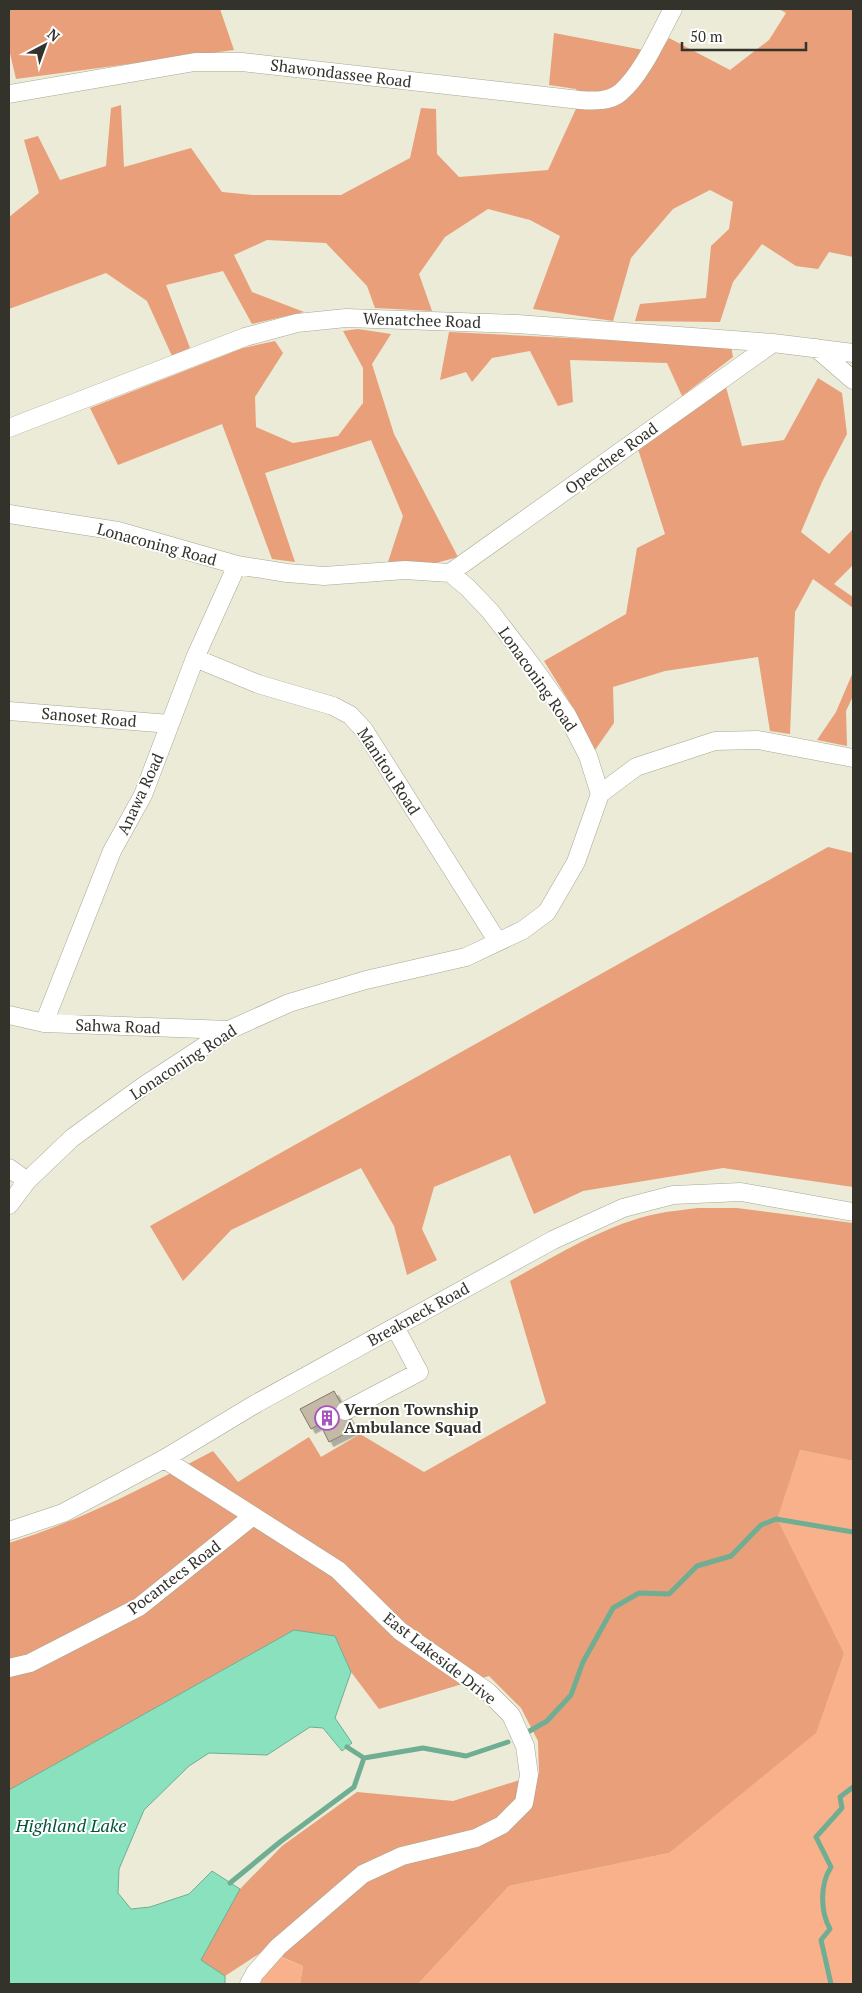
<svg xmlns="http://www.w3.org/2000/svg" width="862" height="1993" viewBox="0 0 862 1993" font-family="'PT Serif',serif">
<defs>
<filter id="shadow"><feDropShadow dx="4.5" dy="4.5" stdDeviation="0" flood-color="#0004"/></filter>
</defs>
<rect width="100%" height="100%" fill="#ebebd7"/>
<path fill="#f9b18c" d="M800 1450 853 1461V1984H418L509 1886 669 1853 844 1653 776 1519Z
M278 1956 303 1966 300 1984H258Z"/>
<path fill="#e89f7a" d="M9 9H220L234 50 16 79 9 49Z
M779 9H853V257L829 252 818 269 796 266 762 244 733 282 720 322 635 321 640 304 706 298 711 246 729 229 733 202 710 190 673 209 631 258 613 321 533 309 560 236 530 220 488 209 445 237 419 274 432 311 375 308 367 286 326 243 267 240 234 255 252 292 304 312 252 324 223 271 166 285 190 348 172 356 147 301 106 273 9 309V217L39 193 24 140 38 136 60 180 106 166 111 108 121 105 124 167 191 148 222 192 253 195H341L410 158 421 108 436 109 437 154 459 177 548 170 580 100 576 89 549 85 554 33 659 53 669 38 730 70 769 40 786 13Z
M358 329 391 334 372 364 394 434 458 557 436 563 388 562 403 516 371 440 265 473 295 562 272 559 222 424 118 465 90 408 243 348 275 341 283 353 255 397 256 427 293 443 338 436 363 403V368L343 331Z
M449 332 731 346 733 357 682 396 667 363 570 360 573 402 558 406 530 351 492 358 472 382 466 372 440 380Z
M818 378 842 393 847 434 822 482 801 532 829 554 853 529V565L834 584 853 597V608L813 579 795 612 790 734 770 731 758 657 665 671 613 687 614 723 595 750 570 703 544 661 626 614 637 548 665 534 638 449 726 387 742 446 784 440Z
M853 672V696L846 711 847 746 817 740 836 712Z
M828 847 853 853V1187L723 1168 583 1191 534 1214 510 1155 434 1187 422 1229 437 1260 407 1275 394 1226 361 1168 231 1230 183 1281 150 1226Z
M698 1208H737L853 1223V1461L800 1450 777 1519 844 1653 816 1733 669 1853 509 1886 418 1984H300L303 1966 265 1950 225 1976 200 1961 240 1889 282 1846 357 1792 453 1801 539 1774 538 1741 521 1708 489 1676 379 1709 351 1672 335 1636 294 1630 9 1790V1543C82 1520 145 1487 213 1451L238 1482 309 1437 321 1457 360 1434 424 1472 546 1403 510 1281C553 1257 607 1224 656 1214 669 1211 684 1210 698 1208Z"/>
<path fill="#89e2bd" stroke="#6fae92" d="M294 1630 335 1636 351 1672 335 1718 352 1743 342 1751 323 1728 310 1727 267 1755 209 1753 189 1766 144 1810 119 1869 118 1893 131 1909 150 1907 189 1894 212 1871 240 1889 201 1960 225 1976V1984H9V1790Z"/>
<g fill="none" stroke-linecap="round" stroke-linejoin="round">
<path stroke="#6fae92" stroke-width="5" d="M526 1733 547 1721 571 1695 583 1662 613 1608 639 1593 669 1594 697 1566 731 1556 761 1525 776 1519 853 1532
M347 1747 364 1758 423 1748 466 1756 508 1742
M230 1883 280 1842 354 1787 364 1758
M831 1984 821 1940 830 1929C820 1911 820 1884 831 1867L816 1837 842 1808 840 1797 853 1787"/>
</g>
<path fill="#c4b8a7" stroke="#837869" filter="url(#shadow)" d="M334 1391 355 1429 329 1442 320 1424 311 1429 300 1409Z"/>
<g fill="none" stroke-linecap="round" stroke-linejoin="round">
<g stroke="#a7a794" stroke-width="19">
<path id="minor" d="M9 94 195 62H242L580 100C593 101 610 102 621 92 643 73 659 34 673 9
M816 348 853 380
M9 428 245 337 297 323 346 318 517 324 773 343 853 353
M9 514 118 531 237 565 287 573 324 576 405 570 450 573 467 587 490 611 530 663 567 715 588 756 600 794 576 862 547 912 523 930 466 957 366 980 289 1003 229 1030 142 1087 72 1138 27 1181 9 1205
M450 573 773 343
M195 658 258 684 333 706 350 715 364 730 498 942
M9 711 170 724
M600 794 636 767 715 741 758 740 853 758
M9 1015 44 1023 229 1030
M44 1023 112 851 143 795 195 658 237 565
M9 1168 27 1181
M345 1411 419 1372 395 1327
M164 1459 338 1570 400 1631 488 1692 511 1715 525 1746 529 1775 524 1803 502 1825 476 1838 402 1856 363 1874 278 1947 255 1973 249 1984
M9 1531 63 1513 164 1459 257 1403 553 1240 623 1208 673 1195 741 1192 853 1212
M9 1668 30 1663 139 1607 253 1516"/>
</g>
<use href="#minor" stroke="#fff" stroke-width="18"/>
</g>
<defs>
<g id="building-ring" transform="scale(1.25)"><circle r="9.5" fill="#fff" stroke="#a952bf" stroke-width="1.5"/><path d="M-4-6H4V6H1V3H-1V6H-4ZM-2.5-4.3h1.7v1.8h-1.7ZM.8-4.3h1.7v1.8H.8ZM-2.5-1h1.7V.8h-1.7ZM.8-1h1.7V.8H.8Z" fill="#a952bf"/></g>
</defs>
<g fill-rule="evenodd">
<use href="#building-ring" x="327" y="1418"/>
</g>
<g text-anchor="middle" stroke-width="4" stroke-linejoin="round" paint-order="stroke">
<g font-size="16" fill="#33332c" stroke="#fff">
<text transform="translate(341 73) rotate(7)" y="6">Shawondassee Road</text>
<text transform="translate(422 320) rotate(2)" y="6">Wenatchee Road</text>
<text transform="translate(611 458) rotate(-36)" y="6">Opeechee Road</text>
<text transform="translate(157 544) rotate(15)" y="6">Lonaconing Road</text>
<text transform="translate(538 679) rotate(55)" y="6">Lonaconing Road</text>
<text transform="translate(89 717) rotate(5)" y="6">Sanoset Road</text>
<text transform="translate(389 771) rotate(57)" y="6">Manitou Road</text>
<text transform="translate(140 794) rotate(-65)" y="6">Anawa Road</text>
<text transform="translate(118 1026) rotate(2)" y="6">Sahwa Road</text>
<text transform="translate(183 1062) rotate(-33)" y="6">Lonaconing Road</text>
<text transform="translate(418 1314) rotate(-29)" y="6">Breakneck Road</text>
<text transform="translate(174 1577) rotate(-37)" y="6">Pocantecs Road</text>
<text transform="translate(440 1658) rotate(38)" y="6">East Lakeside Drive</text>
</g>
<g font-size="16" font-weight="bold" fill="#33332c" stroke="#fff" text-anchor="start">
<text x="344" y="1415">Vernon Township<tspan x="344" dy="18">Ambulance Squad</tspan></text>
</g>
<g font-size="18" font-style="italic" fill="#06533c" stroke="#fff">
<text x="71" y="1832">Highland Lake</text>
</g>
</g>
<rect width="862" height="1993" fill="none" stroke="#33332c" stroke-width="20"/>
<g transform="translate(45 45) rotate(41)" stroke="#ffffff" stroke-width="4" paint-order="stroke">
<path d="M0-4L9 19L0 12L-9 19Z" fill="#33332c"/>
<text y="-8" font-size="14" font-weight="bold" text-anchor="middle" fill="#33332c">N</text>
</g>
<path d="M682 42v8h124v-8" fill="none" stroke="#33332c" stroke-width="2.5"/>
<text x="690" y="42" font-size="15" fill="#33332c" stroke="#ffffff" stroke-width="4" paint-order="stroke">50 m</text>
</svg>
